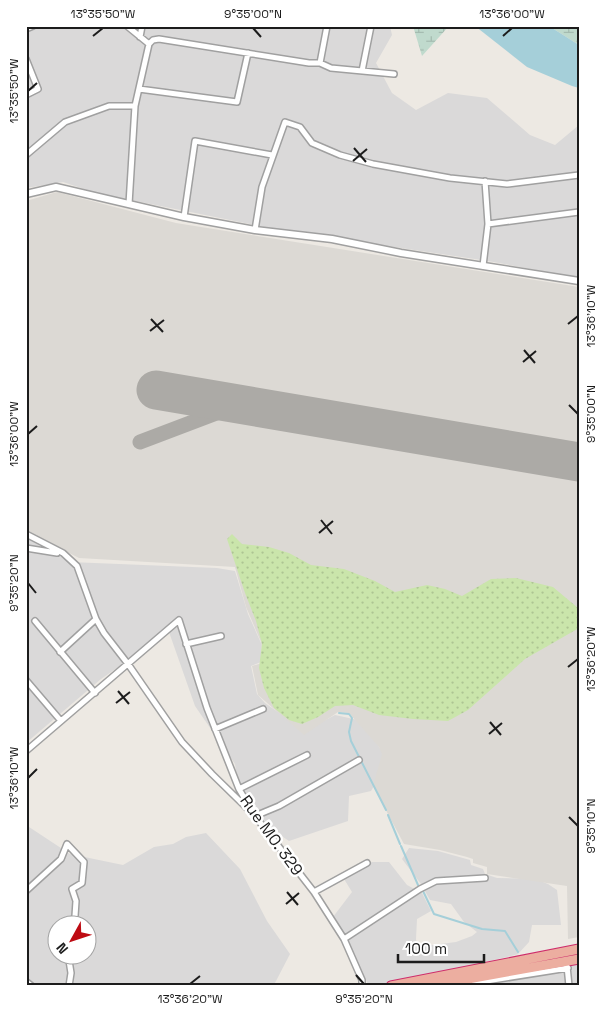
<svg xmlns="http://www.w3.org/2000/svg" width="605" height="1012" viewBox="0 0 605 1012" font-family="'Space Grotesk',sans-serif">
<defs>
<pattern id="grass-dots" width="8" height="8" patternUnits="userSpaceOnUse" patternTransform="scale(1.25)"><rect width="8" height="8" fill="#cae5ab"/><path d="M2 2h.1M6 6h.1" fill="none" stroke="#adc493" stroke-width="1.8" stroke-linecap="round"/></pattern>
<pattern id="wetland-marsh" width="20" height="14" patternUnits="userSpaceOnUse" patternTransform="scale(1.25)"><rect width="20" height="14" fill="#c0dacd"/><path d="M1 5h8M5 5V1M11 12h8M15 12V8" fill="none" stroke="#a4baaf"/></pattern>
</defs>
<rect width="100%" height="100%" fill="#ede9e3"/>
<path fill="#dad9d9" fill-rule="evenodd" d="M26 26H390L392 35 376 63 392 93 416 110 448 93 487 98 530 135 555 145 579 125V278L488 261 274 229 96 193 63 182 26 188Z
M26 537 49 548 70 562 217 568 235 571 248 614 261 643V662L251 666 257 694 265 703 305 731 335 715 358 720 372 736 383 753 380 776 371 791 349 796 348 821 289 841 242 809 235 764 195 706 169 632 101 679 26 743Z
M26 825 70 854 123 865 154 847 173 844 186 837 206 833 240 869 267 921 290 954 276 981 273 986H26ZM58 924H88V954H58Z
M409 848 438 851 470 860 471 865 483 869 485 874 497 878 535 879 548 884 557 890 561 925H532L529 942 518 954 507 957 380 986H369L333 917 352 892 344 879 372 862H389L407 885 422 893 431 911 417 919 416 939 417 947 456 942 472 936 477 932 464 922 451 904 430 900 421 884 402 859Z
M579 963V986H453Z"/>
<path fill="#dcd9d4" d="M57 192 176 223 579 287V937L568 939 567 886 487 874V867L473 863V859L467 857 440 850 404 844 373 786 382 754 379 747 349 713 338 712 304 735 258 695 252 666 262 663 261 642 246 607 235 567 79 558 26 531V201Z"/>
<path fill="url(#grass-dots)" d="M232 534 242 544 269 547 289 553 311 565 344 569 375 581 395 592 427 585 445 589 462 596 491 579 516 578 553 587 578 608 579 628 525 659 468 710 448 721 413 719 379 715 353 705 335 706 318 717 302 724 289 720 274 708 264 688 259 668 262 644 256 621 245 593 227 539Z"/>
<path fill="url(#wetland-marsh)" d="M413 26H449L422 56Z
M549 26H579V45Z"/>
<path fill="#a5cfd9" d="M475 26H549L579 45V88L572 86 527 67Z"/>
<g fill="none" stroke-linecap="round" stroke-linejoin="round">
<path stroke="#a5cfd9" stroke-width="2" d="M339 713 349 714 352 718 349 732 351 741 386 810
M388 815 400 844
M401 846 418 885
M423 891 434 914 482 929 505 931 518 952"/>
<path stroke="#acaaa6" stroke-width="15" d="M140 442 227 409 250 406"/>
<path stroke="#acaaa6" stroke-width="39" d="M156 390 579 462"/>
<g stroke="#a0a0a0" stroke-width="8">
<path id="minor" d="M127 26 149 44
M26 29 33 26
M140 37 142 26
M26 59 38 89 26 95
M320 63 327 26
M362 71 371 26
M139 89 237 102 248 53
M26 155 65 122 109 106H135
M129 204 135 106 149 44 153 40 159 39 309 63H320L331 68 394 74
M184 217 195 141 272 155
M488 224 579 212
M255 230 262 187 285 122 300 127 312 143 340 155 373 164 450 178 507 184 579 175
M483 266 488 224 485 181
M26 534 63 553 77 566 96 619 104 633 128 664 182 742 212 774 255 816 279 806 359 760
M26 548 57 553
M35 621 95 693
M186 644 221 636
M60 652 96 619
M26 680 61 721
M215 729 263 709
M26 751 179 620 207 708 239 789 255 816 314 892 344 939 362 980V986
M239 789 307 755
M26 891 61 859 67 844 84 862 82 883 72 889 76 901 75 916 71 924
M314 892 367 863
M344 939 420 889 436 881 485 878
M68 954 71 973 69 986
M567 966 569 986
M474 983 568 968"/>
</g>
<g stroke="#a0a0a0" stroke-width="9">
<path id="tertiary" d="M26 194 56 187 184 217 255 230 332 239 401 253 579 281
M26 982 31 986"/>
</g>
<g stroke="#ce2d6b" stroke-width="11">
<path id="trunk" d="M391 986 579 949
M429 986 579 959"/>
</g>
<use href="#minor" stroke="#fff" stroke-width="5"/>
<use href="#tertiary" stroke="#fff" stroke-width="6"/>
<use href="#trunk" stroke="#ecaea0" stroke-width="9"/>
</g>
<path fill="none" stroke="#1c1c1c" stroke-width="2" d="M253 28 261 37M93 36 103 28M503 36 512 28M28 91 37 83M354 148 366 162M353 161 367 149M151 319 163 332M568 324 578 316M150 331 164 320M524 350 535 363M523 362 536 351M569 405 578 414M28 434 37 426M321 520 332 534M319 533 333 521M28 583 36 593M568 667 578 659M118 691 129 704M116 703 130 692M490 722 501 735M489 734 502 723M28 778 37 769M569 817 578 826M287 892 298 905M286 904 299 893M356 975 364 984M190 984 200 976"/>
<g text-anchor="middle" stroke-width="5" stroke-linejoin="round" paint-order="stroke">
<g font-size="16" fill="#1c1c1c" stroke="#fff">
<text transform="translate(272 835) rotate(54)" y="6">Rue MO. 329</text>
</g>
</g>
<rect width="605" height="1012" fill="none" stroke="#ffffff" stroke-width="55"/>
<g transform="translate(72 940) rotate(230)"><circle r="24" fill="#ffffff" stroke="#a4a4a4"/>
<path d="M0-4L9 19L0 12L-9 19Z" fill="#be0b13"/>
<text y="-8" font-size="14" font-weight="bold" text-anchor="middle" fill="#1c1c1c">N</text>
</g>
<path d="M398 954v8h86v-8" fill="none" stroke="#1c1c1c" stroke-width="2.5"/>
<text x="405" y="954" font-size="15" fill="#1c1c1c" stroke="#ffffff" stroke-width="4" paint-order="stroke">100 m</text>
<rect x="28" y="28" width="550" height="956" fill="none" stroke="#1c1c1c" stroke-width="2"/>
<g font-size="12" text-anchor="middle" fill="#1c1c1c">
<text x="103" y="18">13°35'50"W</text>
<text x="253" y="18">9°35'00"N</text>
<text x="512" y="18">13°36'00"W</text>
<text transform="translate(14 91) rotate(-90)" y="4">13°35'50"W</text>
<text transform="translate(591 316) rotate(-90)" y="4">13°36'10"W</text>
<text transform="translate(591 414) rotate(-90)" y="4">9°35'00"N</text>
<text transform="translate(14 434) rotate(-90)" y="4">13°36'00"W</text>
<text transform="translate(14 583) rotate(-90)" y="4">9°35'20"N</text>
<text transform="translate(591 659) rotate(-90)" y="4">13°36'20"W</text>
<text transform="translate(14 778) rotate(-90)" y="4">13°36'10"W</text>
<text transform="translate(591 826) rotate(-90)" y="4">9°35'10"N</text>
<text x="190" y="1003">13°36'20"W</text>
<text x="364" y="1003">9°35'20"N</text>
</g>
</svg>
